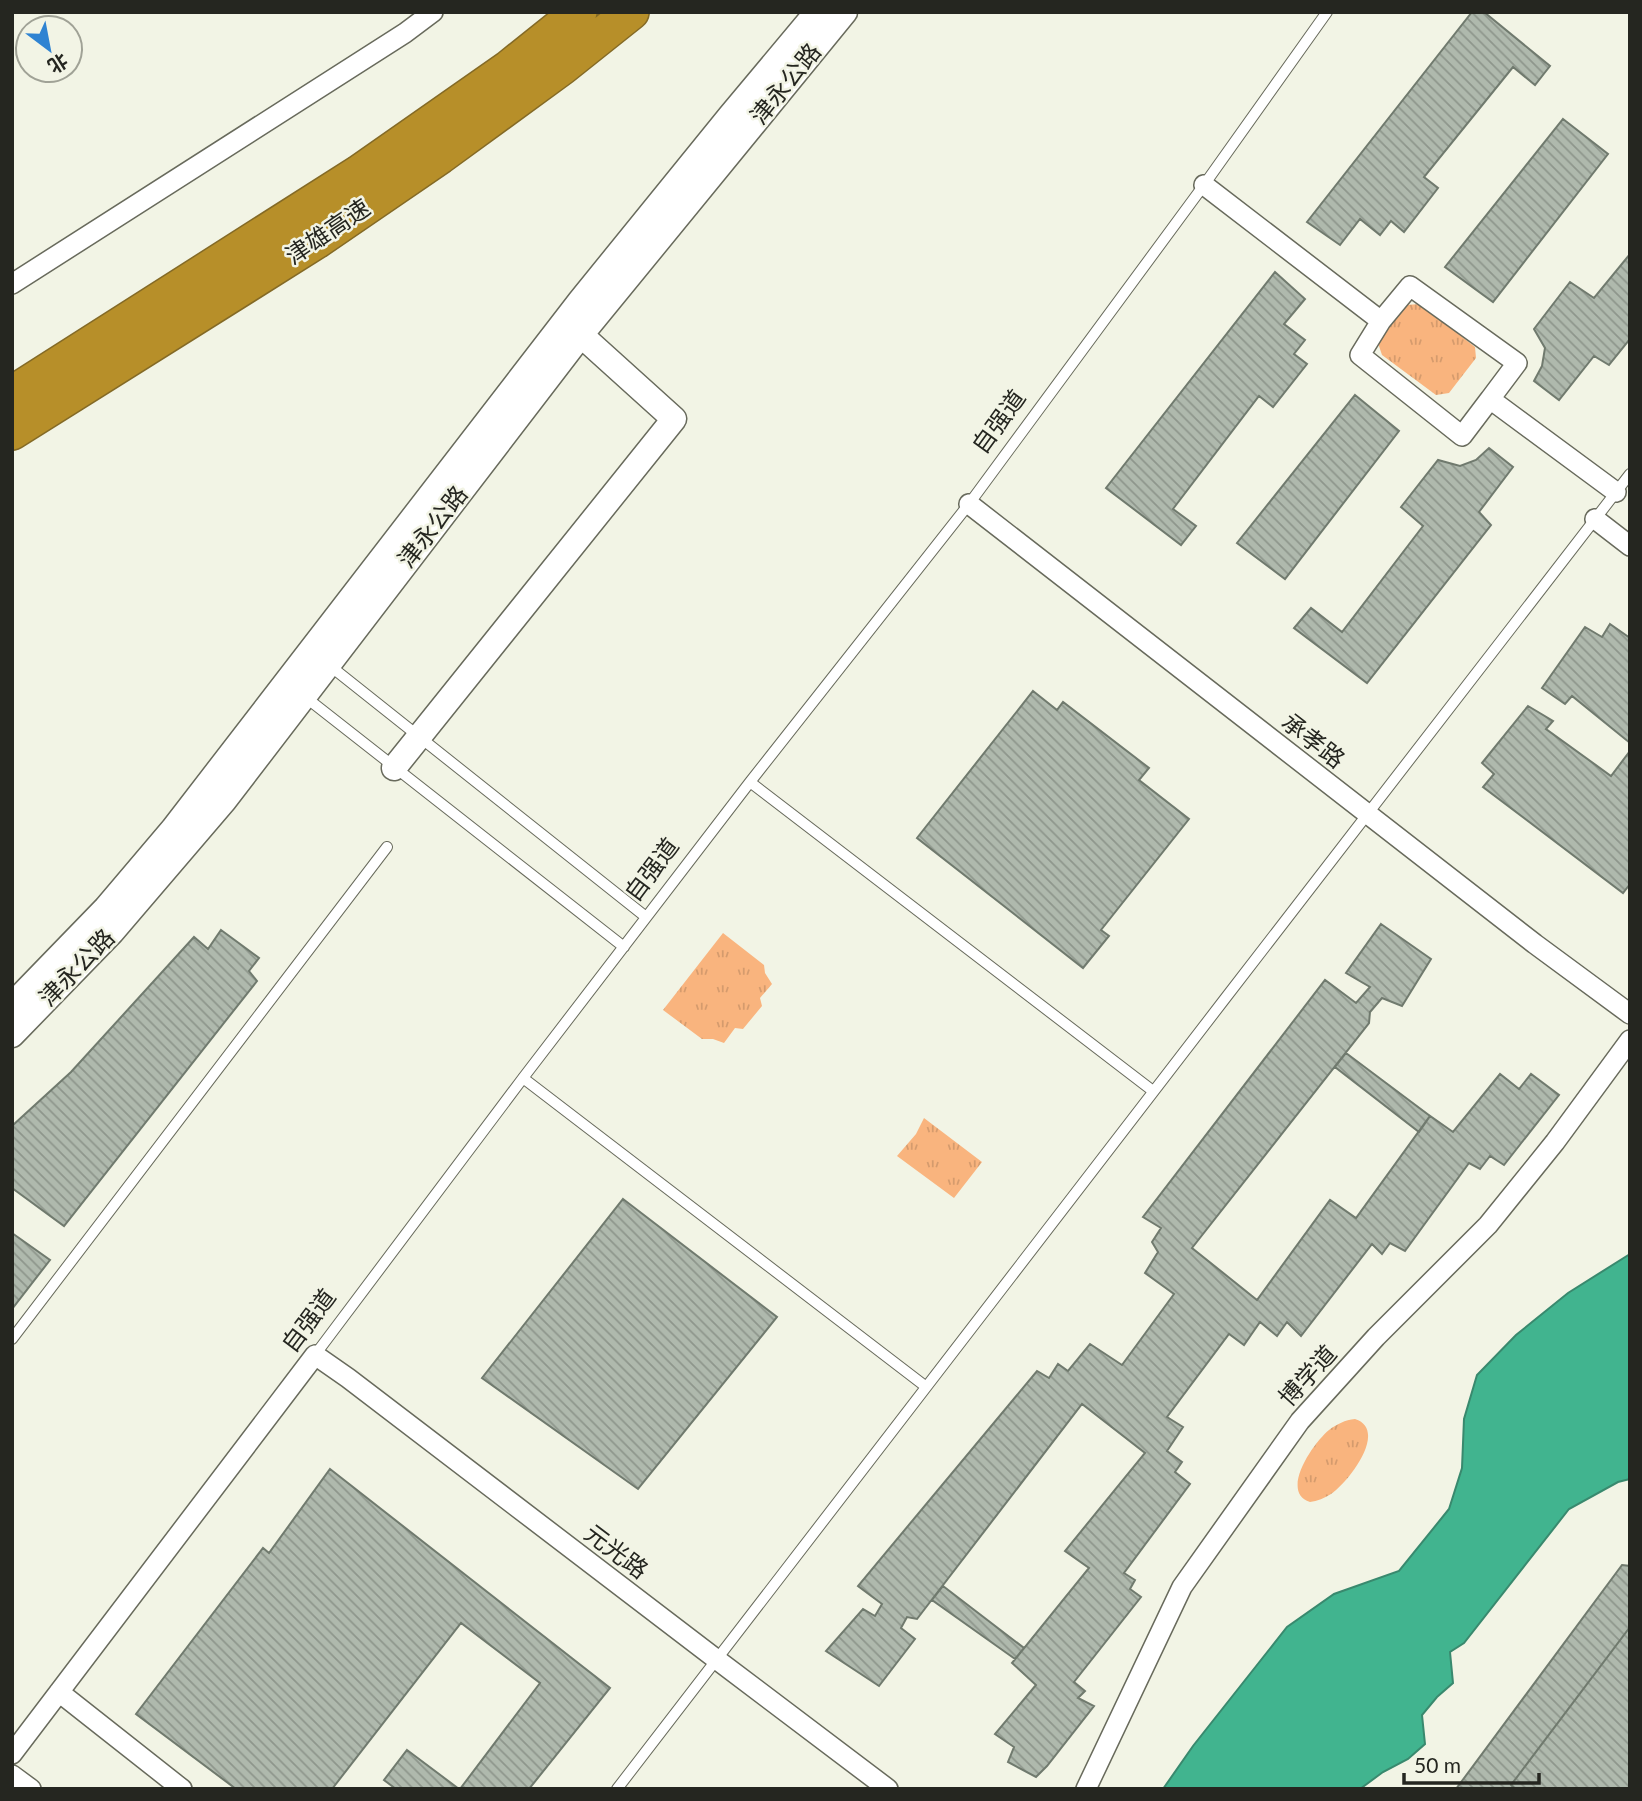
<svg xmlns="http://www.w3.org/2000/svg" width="1642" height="1801" viewBox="0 0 1642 1801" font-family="Lato,'Noto Sans SC',sans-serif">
<defs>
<pattern id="grass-tufts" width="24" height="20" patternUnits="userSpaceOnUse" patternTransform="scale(1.75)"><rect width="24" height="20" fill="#f9b47e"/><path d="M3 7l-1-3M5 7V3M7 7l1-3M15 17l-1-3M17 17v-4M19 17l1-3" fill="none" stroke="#d59b6d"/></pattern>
<pattern id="building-back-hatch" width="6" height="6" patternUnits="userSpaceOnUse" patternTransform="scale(1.75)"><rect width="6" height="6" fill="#afb9ad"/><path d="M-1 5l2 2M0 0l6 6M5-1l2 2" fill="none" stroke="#8e968c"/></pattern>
</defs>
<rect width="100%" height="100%" fill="#f2f4e5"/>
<path fill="url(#grass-tufts)" d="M1420 304 1475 347 1476 358 1449 393 1436 395 1382 355 1378 343 1406 305Z
M723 933 764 965 765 973 772 984 760 998 762 1006 743 1029 735 1028 724 1043 713 1039H702L663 1010Z
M924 1118 982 1162 954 1198 897 1156 916 1134Z
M1355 1419C1389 1430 1348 1483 1331 1494 1325 1498 1317 1501 1310 1502 1279 1492 1314 1442 1329 1430 1337 1424 1345 1420 1355 1419Z"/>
<path fill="#41b48f" stroke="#39896e" stroke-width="2" d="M1630 1254V1479L1618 1482 1569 1509 1464 1643 1450 1652 1453 1683 1437 1697 1422 1715 1425 1744 1408 1759 1383 1772 1360 1789H1163L1193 1746 1287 1627 1334 1594 1399 1571 1449 1509 1462 1468 1464 1419 1477 1375 1516 1335 1568 1293Z"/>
<path fill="url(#building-back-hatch)" stroke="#707a6e" stroke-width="2" d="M1472 12H1484L1550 66 1535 85 1513 67 1424 177 1438 188 1404 232 1391 221 1380 235 1360 219 1340 245 1307 222Z
M1563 119 1608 154 1493 302 1445 267Z
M1630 254V339L1609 365 1594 356 1559 400 1534 381 1542 366 1545 348 1534 329 1570 282 1594 298Z
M1275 272 1305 299 1284 324 1305 340 1294 354 1307 364 1273 407 1259 396 1173 509 1196 526 1181 545 1106 488Z
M1355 395 1399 431 1285 579 1237 543Z
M1489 448 1513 467 1479 512 1491 525 1367 683 1294 628 1311 608 1342 632 1423 526 1401 507 1438 460 1460 466 1476 460Z
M1610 624 1630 638V743L1572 696 1565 704 1542 688 1585 627 1602 637Z
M1033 691 1057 710 1063 702 1149 768 1139 780 1189 819 1101 930 1109 936 1083 968 917 838Z
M1528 706 1553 721 1546 729 1611 776 1630 751V884L1623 893 1483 787 1494 774 1482 763Z
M1381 924 1431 959 1402 1006 1382 998 1370 1012 1369 1023 1192 1248 1257 1300 1330 1200 1356 1218 1430 1116 1453 1132 1500 1074 1519 1089 1531 1074 1559 1095 1504 1165 1490 1156 1480 1169 1469 1163 1405 1251 1390 1243 1382 1254 1372 1244 1301 1336 1287 1322 1277 1336 1260 1322 1244 1345 1229 1334 1167 1417 1183 1427 1167 1451 1182 1462 1175 1472 1190 1484 1124 1573 1135 1580 1130 1589 1141 1597 1074 1682 1085 1691 1078 1698 1094 1706 1047 1766 1036 1777 1008 1762 1014 1747 995 1734 1036 1685 1012 1663 1089 1568 1065 1551 1145 1453 1082 1404 917 1619 907 1617 901 1628 915 1639 879 1686 826 1651 863 1609 875 1616 882 1604 858 1586 1037 1371 1049 1378 1058 1364 1068 1371 1090 1344 1122 1365 1174 1294 1145 1273 1158 1252 1152 1242 1161 1228 1143 1217 1325 980 1356 1003 1370 987 1346 973Z
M221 930 259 958 249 971 257 981 64 1226 12 1188V1126L71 1072 194 937 208 949Z
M1346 1053 1430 1116 1419 1132 1335 1067Z
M623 1199 777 1317 638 1489 482 1378Z
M12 1233 50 1260 12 1309Z
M330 1469 610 1688 529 1789H460L540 1683 461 1623 332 1789H236L136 1714 263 1548 269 1553Z
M1622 1565 1630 1566V1627L1511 1785 1515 1789H1456Z
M943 1586 1024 1648 1015 1659 932 1600Z
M1630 1627V1789H1515L1511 1785Z
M407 1750 459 1789H396L384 1780Z"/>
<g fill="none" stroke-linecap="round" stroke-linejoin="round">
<g stroke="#686a5c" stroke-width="12">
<path id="service" d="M329 665 646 917
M304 696 624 947
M750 782 1153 1091
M523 1078 925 1386
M12 1339 387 847
M315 1355 523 1078 750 782 969 504 1204 185 1327 12
M617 1789C952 1348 1293 913 1630 474"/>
</g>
<g stroke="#686a5c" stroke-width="22">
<path id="minor" d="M1204 185 1381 321 1360 355 1462 436 1490 399 1616 492
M12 284 405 33 433 12
M1381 321 1410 286 1517 363 1490 399
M969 504 1535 944 1630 1014
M1595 519 1630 546
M59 1692 182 1789
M12 1754 315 1355 348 1378 716 1659 888 1789
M12 1775 31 1789
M1086 1789 1182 1587 1300 1421 1376 1337 1488 1225 1555 1142 1630 1040"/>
</g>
<g stroke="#686a5c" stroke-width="27">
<path id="tertiary" d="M394 768 674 419 581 335
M12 1005 106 908 173 829 580 301 730 116 817 12
M12 1035 112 932 224 801 581 335 845 12"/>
</g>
<g stroke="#846a26" stroke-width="38">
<path id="motorway" d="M12 394 359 173 509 68 579 12
M12 432 316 241 440 156 562 67 631 12"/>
</g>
<use href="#service" stroke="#fff" stroke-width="10"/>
<use href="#minor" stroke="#fff" stroke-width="19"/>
<use href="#tertiary" stroke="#fff" stroke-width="24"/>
<use href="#motorway" stroke="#b78f29" stroke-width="35"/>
</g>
<g text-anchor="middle" stroke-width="5" stroke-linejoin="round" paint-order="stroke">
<g font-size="24" fill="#252620" stroke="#f2f4e5">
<text transform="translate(786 84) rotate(-51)" y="8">津永公路</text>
<text transform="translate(328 232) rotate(-34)" y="8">津雄高速</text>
<text transform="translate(999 422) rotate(-54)" y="8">自强道</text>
<text transform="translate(433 527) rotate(-52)" y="8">津永公路</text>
<text transform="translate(1313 741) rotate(38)" y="8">承孝路</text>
<text transform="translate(652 870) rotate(-53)" y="8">自强道</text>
<text transform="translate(77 968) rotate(-46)" y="8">津永公路</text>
<text transform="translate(309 1321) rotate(-53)" y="8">自强道</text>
<text transform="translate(1308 1376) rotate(-48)" y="8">博学道</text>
<text transform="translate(616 1552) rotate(37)" y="8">元光路</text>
</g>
</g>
<rect width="1642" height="1801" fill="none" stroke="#252620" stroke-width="28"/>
<g transform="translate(49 49) rotate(148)"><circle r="33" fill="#f2f4e5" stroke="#a0a296" stroke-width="2"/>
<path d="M0-5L12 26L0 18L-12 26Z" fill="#2f83d2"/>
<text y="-10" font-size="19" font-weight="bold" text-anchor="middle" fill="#252620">北</text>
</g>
<path d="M1404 1773v10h135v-10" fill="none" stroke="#252620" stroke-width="3.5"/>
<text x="1414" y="1773" font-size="21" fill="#252620" stroke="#f2f4e5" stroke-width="5" paint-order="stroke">50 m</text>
</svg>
